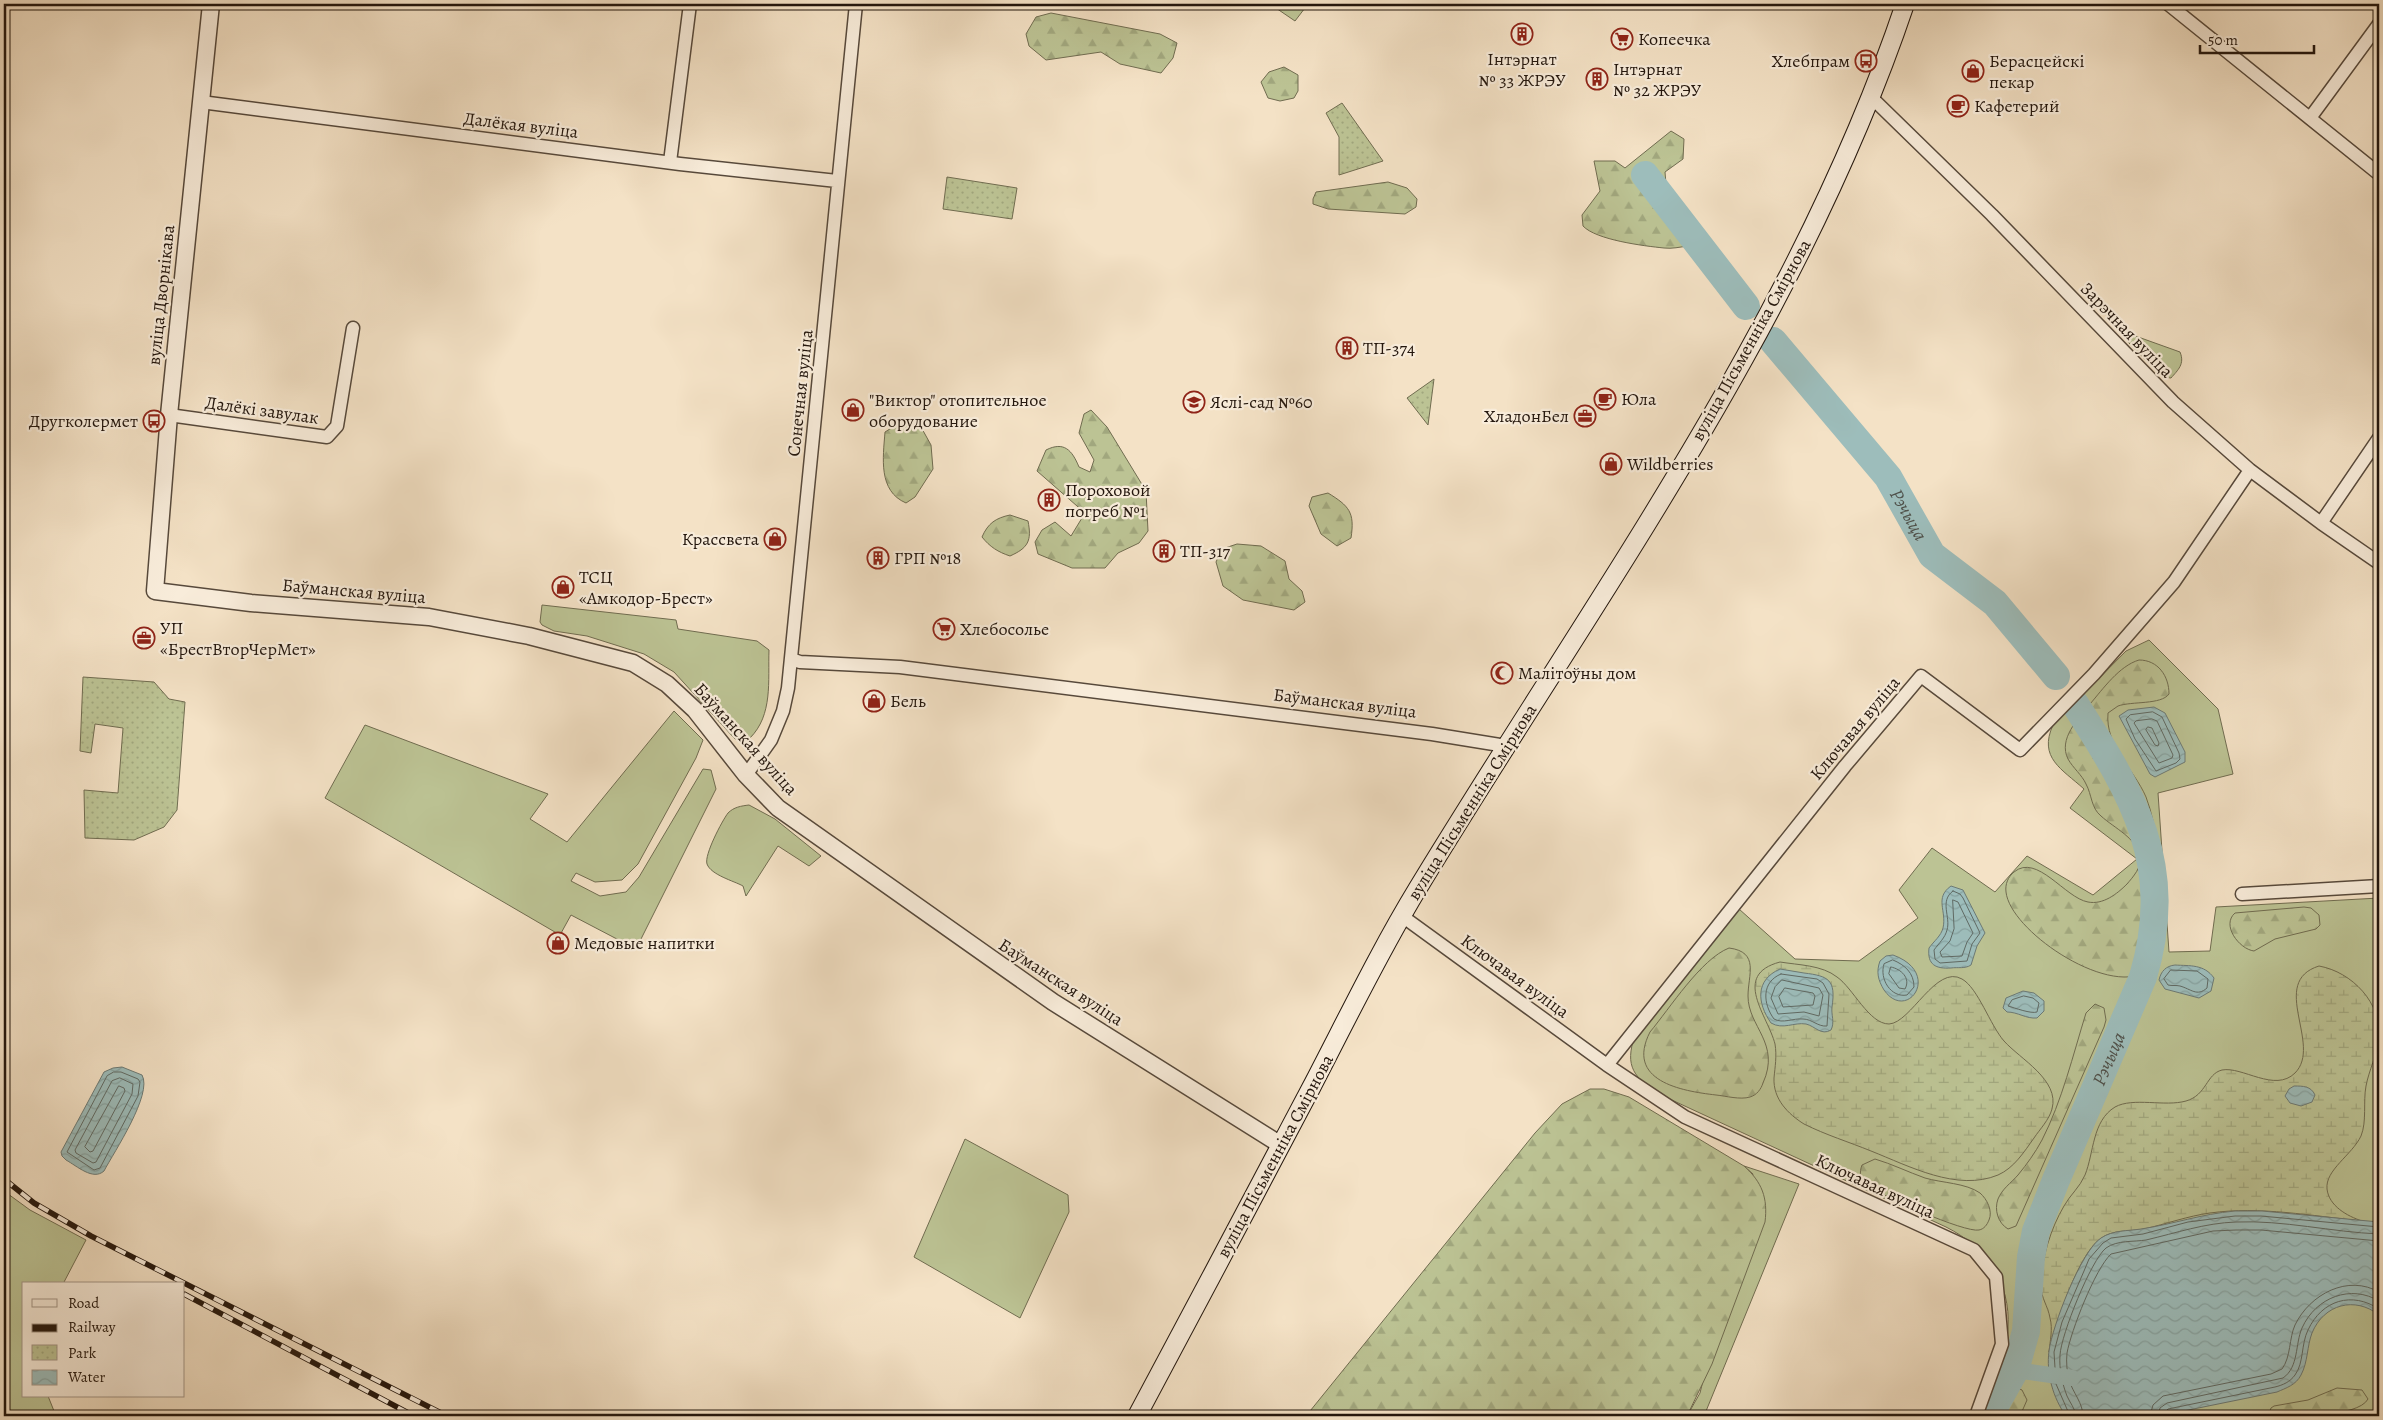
<svg xmlns="http://www.w3.org/2000/svg" width="2383" height="1420" viewBox="0 0 2383 1420" font-family="Alegreya,serif">
<defs>
<pattern id="forest-firs" width="22" height="20" patternUnits="userSpaceOnUse" patternTransform="scale(1.25)"><rect width="22" height="20" fill="#bcc394"/><path d="M5 1l3.5 6h-7zM16 11l3.5 6h-7z" fill="#a1a77e"/></pattern>
<pattern id="wetland-marsh" width="20" height="14" patternUnits="userSpaceOnUse" patternTransform="scale(1.25)"><rect width="20" height="14" fill="#bcc394"/><path d="M1 5h8M5 5V1M11 12h8M15 12V8" fill="none" stroke="#a1a77e"/></pattern>
<pattern id="park-dots" width="8" height="8" patternUnits="userSpaceOnUse" patternTransform="scale(1.25)"><rect width="8" height="8" fill="#bcc394"/><path d="M2 2h.1M6 6h.1" fill="none" stroke="#a1a77e" stroke-width="1.8" stroke-linecap="round"/></pattern>
<pattern id="water-waves" width="16" height="10" patternUnits="userSpaceOnUse" patternTransform="scale(1.25)"><rect width="16" height="10" fill="#9dbdbb"/><path d="M0 5q4-4 8 0t8 0" fill="none" stroke="#87a2a0"/></pattern>
</defs>
<rect width="100%" height="100%" fill="#f4e2c6"/>
<filter id="stains"><feTurbulence type="fractalNoise" baseFrequency=".004" numOctaves="4"/><feColorMatrix values="0 0 0 0 .2 0 0 0 0 .09 0 0 0 0 .02 0 0 0 .5 -.17"/></filter>
<radialGradient id="worn" r=".72"><stop offset=".6" stop-color="#630" stop-opacity="0"/><stop offset="1" stop-color="#630" stop-opacity=".3"/></radialGradient>
<path fill="#bcc394" stroke="#706c50" d="M1270 4H1308L1295 21Z
M2127 333 2180 352C2185 364 2178 370 2171 378L2162 377 2128 342 2124 337Z
M542 605 676 620 678 629 757 641 769 650C768 681 773 715 750 738L735 739 674 672 644 654 587 636 554 631 542 625 540 622Z
M2149 640 2218 709 2233 774 2158 793 2169 952 2210 951 2216 907 2379 898V1416H1980C1989 1390 2007 1355 2008 1328 2011 1283 1986 1247 1946 1227L1661 1095C1634 1078 1624 1067 1635 1035L1739 909 1795 959 1859 961 1918 918 1899 890 1932 848 1995 892 2027 856 2093 895 2137 859 2070 808 2084 789C2062 769 2038 758 2053 725L2126 651Z
M674 711 703 740 696 758 638 864 622 880 595 882 576 873 571 881 600 896 626 892 639 877 703 769 711 770 716 789 636 949 571 915 560 935 325 798 365 725 548 794 530 819 567 842Z
M749 805 775 819 821 856 809 866 778 846 746 896 743 886C734 881 711 875 707 864 704 855 722 821 728 813 734 807 741 806 749 805Z
M965 1139 1068 1195 1069 1212 1020 1318 914 1257Z
M1744 1166 1799 1184 1704 1416H1687L1700 1393 1753 1174Z
M4 1191 30 1210 86 1240 63 1284H24V1396H48L56 1416H4Z"/>
<path fill="url(#forest-firs)" stroke="#706c50" d="M1051 13 1160 34 1177 43 1173 58 1161 73 1120 64 1101 52 1046 60 1029 46 1026 34 1036 17Z
M1284 67 1298 75V91L1294 98 1280 101 1268 98 1261 82 1269 72Z
M1671 131 1684 139 1683 159 1665 172 1666 184 1689 215 1696 228 1688 246C1680 247 1672 249 1664 248 1644 246 1596 240 1583 226L1582 215 1600 191 1594 161H1615L1625 168Z
M1388 182 1407 188 1417 199 1416 207 1405 214 1328 209 1313 204V199L1316 192Z
M1091 410 1107 427 1146 491 1148 531 1139 543 1118 553 1105 568H1072L1038 554 1035 542 1042 530 1055 522 1071 536 1085 513 1037 471 1046 450C1064 441 1072 450 1079 467L1090 472 1094 460 1079 433 1084 414Z
M901 422 921 427 931 445 933 469 915 497 906 503C878 491 883 458 885 432Z
M1328 493C1349 506 1355 512 1351 538L1337 546 1321 534 1309 506 1312 497Z
M1010 515 1028 521C1032 541 1028 548 1010 556 998 552 990 547 982 537 988 523 996 518 1010 515Z
M1237 544 1261 546 1285 561 1289 579 1302 591 1305 602 1294 610 1243 600 1223 586 1216 562 1222 549Z
M2139 660C2158 660 2169 676 2169 694 2161 705 2132 701 2118 706 2115 708 2111 711 2108 713 2105 746 2134 769 2146 797 2158 828 2158 862 2161 894 2162 910 2164 927 2162 943 2152 1025 2011 939 2006 892 2005 884 2008 877 2014 872 2037 853 2065 898 2088 902 2103 905 2117 894 2127 884 2133 877 2142 867 2140 857 2137 838 2114 828 2101 816 2091 808 2092 795 2086 784 2082 775 2073 768 2068 759 2058 739 2078 719 2090 704 2103 689 2119 666 2139 660Z
M2304 907 2311 908 2319 915 2320 925 2316 929 2275 939 2254 951C2239 949 2221 925 2235 913Z
M1729 948C1760 952 1748 975 1748 996 1748 1027 1781 1043 1763 1083 1761 1089 1757 1095 1750 1097 1740 1100 1726 1096 1716 1095 1681 1091 1625 1081 1650 1032 1670 1008 1701 959 1729 948Z
M2095 1004 2104 1008 2106 1020 2104 1027 2016 1226 2008 1229C1998 1223 1994 1210 1998 1199 2002 1189 2011 1183 2018 1175 2027 1164 2035 1153 2042 1140 2062 1101 2073 1055 2086 1013Z
M1590 1089H1604L1629 1097 1744 1166C1762 1182 1768 1198 1765 1222L1712 1364 1687 1416H1306L1535 1133 1562 1104Z
M1875 1159C1892 1164 1908 1172 1925 1178 1942 1183 1966 1183 1980 1193 1987 1199 1993 1211 1989 1220 1987 1225 1984 1229 1979 1230 1965 1233 1879 1195 1867 1185 1860 1179 1859 1173 1862 1165Z
M2017 1388 2022 1390 2027 1400 2020 1416H1997L2008 1393Z
M2337 1388 2362 1390 2368 1399C2358 1418 2289 1416 2268 1416L2271 1408 2274 1406 2308 1400Z"/>
<path fill="url(#wetland-marsh)" stroke="#706c50" d="M1780 962C1798 965 1822 965 1837 977 1853 988 1869 1024 1889 1024 1911 1023 1936 964 1962 979 1978 988 1990 1025 2004 1041 2020 1059 2060 1080 2052 1109 2049 1120 2040 1129 2034 1138 2024 1152 2014 1168 1998 1175 1957 1192 1909 1166 1871 1151 1849 1142 1826 1135 1804 1124 1788 1114 1773 1099 1774 1078 1775 1067 1777 1056 1775 1044 1768 1016 1731 975 1780 962Z
M2319 966C2352 972 2382 1003 2379 1038 2377 1055 2369 1070 2366 1086 2363 1102 2367 1121 2361 1136 2352 1155 2325 1170 2327 1189 2329 1206 2347 1216 2362 1221 2312 1216 2260 1206 2210 1213 2188 1216 2166 1224 2144 1229 2129 1232 2113 1229 2100 1239 2078 1255 2055 1325 2049 1352 2050 1341 2053 1329 2050 1318 2048 1306 2041 1298 2041 1286 2041 1259 2051 1228 2064 1206 2070 1195 2080 1187 2085 1175 2094 1153 2092 1121 2115 1107 2133 1097 2165 1107 2186 1101 2207 1095 2206 1074 2222 1070 2242 1066 2275 1093 2295 1073 2323 1045 2268 982 2319 966Z"/>
<path fill="url(#park-dots)" stroke="#706c50" d="M1342 103 1383 161 1339 175V137L1326 113Z
M947 177 1017 188 1012 219 943 209Z
M1434 379 1428 425 1407 398Z
M83 677 154 682 169 699 185 702 177 810 164 827 134 840 85 838 84 790 118 793 123 728 95 724 91 753 80 751Z"/>
<path fill="url(#water-waves)" stroke="#6c7a75" d="M2154 707 2165 713 2185 752V762L2155 777 2150 774 2119 716 2128 710Z
M1951 886 1963 890 1985 933 1977 946 1971 965C1965 969 1958 967 1951 968 1936 969 1927 965 1929 948 1934 941 1941 936 1943 928 1947 911 1934 898 1951 886Z
M1893 955C1943 973 1907 1023 1884 990 1878 980 1876 972 1880 961L1886 956Z
M2175 965C2190 966 2204 964 2214 978L2211 991 2199 998 2165 989 2159 980C2161 971 2166 966 2175 965Z
M1780 969C1788 970 1796 972 1804 973 1829 976 1836 980 1832 1007 1831 1015 1835 1022 1831 1030 1821 1036 1815 1026 1806 1024 1794 1022 1783 1030 1771 1023 1757 1003 1755 980 1780 969Z
M2023 991 2034 993 2044 1001V1011L2037 1018C2026 1019 2018 1012 2007 1012L2003 1008 2006 998Z
M122 1067 142 1075C153 1094 114 1152 104 1171 93 1181 77 1166 66 1160L62 1156 61 1152 104 1072 113 1068Z
M2294 1086C2303 1086 2311 1086 2315 1095L2312 1102 2301 1106 2290 1103 2285 1096 2289 1089Z
M2235 1211H2262L2379 1222V1315C2355 1296 2324 1304 2312 1333 2307 1346 2308 1362 2301 1375 2296 1385 2286 1388 2277 1392L2159 1416H2066C2053 1398 2046 1373 2049 1351 2052 1327 2081 1251 2101 1238 2113 1230 2128 1231 2141 1229 2174 1224 2201 1214 2235 1211Z"/>
<g fill="none" stroke-linecap="round" stroke-linejoin="round">
<path stroke="#606a64" stroke-width="1" d="M2153 712 2162 717 2179 753 2180 759 2176 763 2156 771 2135 739 2126 719 2130 715Z
M2152 719 2157 721 2173 755 2172 758 2159 763 2134 723 2136 721Z
M2148 727 2152 728 2159 743 2158 746 2155 745 2146 730Z
M1953 891 1960 894 1963 898 1980 933 1972 944 1967 961 1940 963 1935 959 1934 950C1939 943 1945 938 1947 930 1951 917 1939 901 1953 891Z
M1953 900 1958 902 1973 933 1967 942 1962 956 1942 957 1940 952 1950 941 1954 929Z
M1893 960C1905 965 1914 973 1914 987L1907 995C1891 998 1879 979 1884 964Z
M1891 967C1901 969 1911 978 1905 989L1899 988 1889 974Z
M2171 970 2197 971 2208 979 2207 988C2197 997 2191 989 2180 986 2176 985 2172 986 2168 985L2164 979Z
M1781 974 1817 979 1823 983 1829 994 1827 1026C1818 1027 1812 1019 1803 1019 1793 1018 1783 1024 1774 1019 1763 1004 1761 982 1781 974Z
M1782 980 1819 988 1823 995 1819 1016 1804 1012 1778 1014 1771 998 1775 987Z
M1785 988 1813 993 1815 996 1813 1005 1783 1007 1779 997Z
M2024 996 2033 998 2039 1003 2037 1012C2031 1014 2015 1008 2008 1006L2012 1000Z
M114 1072H121L138 1079 140 1082 138 1096 100 1168 94 1170 67 1152 107 1076Z
M120 1078 133 1084 132 1094 96 1162 93 1163 76 1153 75 1150 112 1081Z
M119 1086 124 1088 125 1091 93 1151 90 1152 85 1147Z
M2070 1416 2056 1384 2054 1352 2062 1322 2084 1271 2089 1259 2103 1243 2111 1238 2143 1234 2188 1222 2235 1216H2261L2379 1227
M2076 1416C2075 1408 2070 1403 2067 1396 2062 1383 2059 1369 2060 1355 2061 1335 2091 1260 2106 1248 2117 1240 2134 1242 2146 1240 2176 1233 2205 1223 2236 1222 2284 1220 2331 1232 2379 1234
M2083 1416C2083 1403 2073 1393 2069 1380 2067 1372 2066 1362 2067 1353 2071 1331 2095 1269 2111 1254L2213 1231 2236 1230H2261L2379 1241
M2150 1416 2153 1405 2163 1396 2271 1374 2282 1369C2291 1357 2289 1338 2295 1325 2310 1294 2348 1274 2379 1292
M2158 1416 2160 1408 2167 1403 2283 1378C2299 1367 2295 1344 2302 1328 2316 1297 2351 1284 2379 1301
M2164 1416 2165 1412 2168 1409 2275 1387C2283 1385 2290 1382 2295 1375 2304 1363 2301 1344 2308 1330 2322 1300 2352 1291 2379 1309"/>
<path stroke="#9dbdbb" stroke-width="16" d="M2015 1370 2072 1378"/>
<g stroke="#9dbdbb" stroke-width="28">
<path d="M1645 175 1746 306"/>
<path id="s1" d="M1773 341 1888 477 1932 555 1995 603 2056 676"/>
<path id="s2" d="M1989 1416 2015 1370 2026 1331 2031 1257 2036 1231 2056 1180 2143 977C2176 865 2134 796 2075 704"/>
</g>
<g stroke="#57493b" stroke-width="15">
<path id="minor" d="M2168 4 2379 174
M1871 97 1992 215 2173 402 2250 470 2321 523 2379 563
M201 102 680 164 837 181
M2310 118 2379 24
M670 162 690 4
M169 415 327 437 337 426 353 328
M2321 523 2379 438
M791 659 800 662 900 667 1432 734 1506 746
M746 775 771 740 783 711 788 688 856 4
M2242 894 2379 886
M1402 916 1607 1065 1685 1117 1974 1250 1996 1277 2002 1344 1976 1416
M1607 1065 1845 766 1921 676 2020 750 2094 674 2174 582 2250 470"/>
</g>
<g stroke="#57493b" stroke-width="19">
<path id="tertiary" d="M211 4 169 415 155 591 251 603 429 617 529 636 633 663 667 684 695 710 746 775 778 808 1053 1002 1281 1145"/>
</g>
<g stroke="#23160d" stroke-width="20">
<path id="secondary" d="M1137 1416C1195 1307 1254 1197 1311 1088 1346 1021 1379 952 1418 888 1592 601 1797 325 1905 4"/>
</g>
<use href="#minor" stroke="#f8ecda" stroke-width="12"/>
<use href="#tertiary" stroke="#f8ecda" stroke-width="16"/>
<use href="#secondary" stroke="#f8ecda" stroke-width="18"/>
<g stroke="#23160d" stroke-width="5.5">
<path id="rail" d="M4 1179 34 1203 91 1236 447 1416
M184 1294 414 1416"/>
</g>
<use href="#rail" stroke="#f8ecda" stroke-width="4" stroke-dasharray="11" stroke-linecap="butt"/>
</g>
<defs>
<g id="building-ring" transform="scale(1.125)"><circle r="9.5" fill="#f8ecda" stroke="#8f2418" stroke-width="1.5"/><path d="M-4-6H4V6H1V3H-1V6H-4ZM-2.5-4.3h1.7v1.8h-1.7ZM.8-4.3h1.7v1.8H.8ZM-2.5-1h1.7V.8h-1.7ZM.8-1h1.7V.8H.8Z" fill="#8f2418"/></g>
<g id="supermarket-ring" transform="scale(1.125)"><circle r="9.5" fill="#f8ecda" stroke="#8f2418" stroke-width="1.5"/><path d="M-6-5.5h2.5l.6 2H6L4.5 2H-2.5L-4.4-4H-6ZM-1.5 3.2a1.3 1.3 0 1 0 .1 0ZM3 3.2a1.3 1.3 0 1 0 .1 0Z" fill="#8f2418"/></g>
<g id="bus-ring" transform="scale(1.125)"><circle r="9.5" fill="#f8ecda" stroke="#8f2418" stroke-width="1.5"/><path d="M-5-6H5V4H4V6H2V4H-2V6H-4V4H-5ZM-3.5-4V0h7V-4ZM-3.5 1.2v1.5H-2V1.2ZM2 1.2v1.5H3.5V1.2Z" fill="#8f2418"/></g>
<g id="shop-ring" transform="scale(1.125)"><circle r="9.5" fill="#f8ecda" stroke="#8f2418" stroke-width="1.5"/><path d="M-5-2.5h2.3a2.7 3.5 0 0 1 5.4 0H5L5.5 6h-11ZM-1.5-2.5h3a1.5 2.3 0 0 0-3 0Z" fill="#8f2418"/></g>
<g id="cafe-ring" transform="scale(1.125)"><circle r="9.5" fill="#f8ecda" stroke="#8f2418" stroke-width="1.5"/><path d="M-5.5-4.5H6V0H3Q3 3.5 0 3.5H-2.5Q-5.5 3.5-5.5 0ZM3-3.2v2h1.7v-2ZM-6 4.5H4V6H-6Z" fill="#8f2418"/></g>
<g id="school-ring" transform="scale(1.125)"><circle r="9.5" fill="#f8ecda" stroke="#8f2418" stroke-width="1.5"/><path d="M0-5L7-2L0 1L-7-2ZM-4 1L0 2.5L4 1V4Q0 6-4 4Z" fill="#8f2418"/></g>
<g id="office-ring" transform="scale(1.125)"><circle r="9.5" fill="#f8ecda" stroke="#8f2418" stroke-width="1.5"/><path d="M-6-3h4V-5.5h4V-3h4V5H-6ZM-1-4.5V-3h2v-1.5ZM-6 0V1H6V0Z" fill="#8f2418"/></g>
<g id="mosque-ring" transform="scale(1.125)"><circle r="9.5" fill="#f8ecda" stroke="#8f2418" stroke-width="1.5"/><path d="M3.5-4.9A6 6 0 1 0 3.5 4.9A5 5 0 1 1 3.5-4.9Z" fill="#8f2418"/></g>
</defs>
<g fill-rule="evenodd">
<use href="#building-ring" x="1522" y="34"/>
<use href="#supermarket-ring" x="1622" y="39"/>
<use href="#bus-ring" x="1866" y="61"/>
<use href="#shop-ring" x="1973" y="71"/>
<use href="#building-ring" x="1597" y="79"/>
<use href="#cafe-ring" x="1958" y="106"/>
<use href="#building-ring" x="1347" y="348"/>
<use href="#cafe-ring" x="1605" y="399"/>
<use href="#school-ring" x="1194" y="402"/>
<use href="#shop-ring" x="853" y="410"/>
<use href="#office-ring" x="1585" y="416"/>
<use href="#bus-ring" x="154" y="421"/>
<use href="#shop-ring" x="1611" y="464"/>
<use href="#building-ring" x="1049" y="500"/>
<use href="#shop-ring" x="775" y="539"/>
<use href="#building-ring" x="1164" y="551"/>
<use href="#building-ring" x="878" y="558"/>
<use href="#shop-ring" x="563" y="587"/>
<use href="#supermarket-ring" x="944" y="629"/>
<use href="#office-ring" x="144" y="638"/>
<use href="#mosque-ring" x="1502" y="673"/>
<use href="#shop-ring" x="874" y="701"/>
<use href="#shop-ring" x="558" y="943"/>
</g>
<g text-anchor="middle" stroke-width="4.5" stroke-linejoin="round" paint-order="stroke">
<g font-size="18" fill="#23160d" stroke="#f8ecda" text-anchor="start">
<text x="1638" y="45">Копеечка</text>
<text x="1522" y="65" text-anchor="middle">Інтэрнат<tspan x="1522" dy="21">№ 33 ЖРЭУ</tspan></text>
<text x="1850" y="67" text-anchor="end">Хлебпрам</text>
<text x="1989" y="67">Берасцейскі<tspan x="1989" dy="21">пекар</tspan></text>
<text x="1613" y="75">Інтэрнат<tspan x="1613" dy="21">№ 32 ЖРЭУ</tspan></text>
<text x="1974" y="112">Кафетерий</text>
<text x="1363" y="354">ТП-374</text>
<text x="1621" y="405">Юла</text>
<text x="869" y="406">"Виктор" отопительное<tspan x="869" dy="21">оборудование</tspan></text>
<text x="1210" y="408">Яслі-сад №60</text>
<text x="1569" y="422" text-anchor="end">ХладонБел</text>
<text x="138" y="427" text-anchor="end">Другколермет</text>
<text x="1627" y="470">Wildberries</text>
<text x="1065" y="496">Пороховой<tspan x="1065" dy="21">погреб №1</tspan></text>
<text x="759" y="545" text-anchor="end">Крассвета</text>
<text x="1180" y="557">ТП-317</text>
<text x="894" y="564">ГРП №18</text>
<text x="579" y="583">ТСЦ<tspan x="579" dy="21">«Амкодор-Брест»</tspan></text>
<text x="160" y="634">УП<tspan x="160" dy="21">«БрестВторЧерМет»</tspan></text>
<text x="960" y="635">Хлебосолье</text>
<text x="1518" y="679">Малітоўны дом</text>
<text x="890" y="707">Бель</text>
<text x="574" y="949">Медовые напитки</text>
</g>
<g font-size="18" fill="#23160d" stroke="#f8ecda">
<text transform="translate(521 125) rotate(7)" y="6">Далёкая вуліца</text>
<text transform="translate(161 295) rotate(-84)" y="6">вуліца Дворнікава</text>
<text transform="translate(2127 330) rotate(46)" y="6">Зарэчная вуліца</text>
<text transform="translate(1751 340) rotate(-61)" y="6">вуліца Пісьменніка Смірнова</text>
<text transform="translate(800 393) rotate(-84)" y="6">Сонечная вуліца</text>
<text transform="translate(262 410) rotate(8)" y="6">Далёкі завулак</text>
<text transform="translate(354 591) rotate(5)" y="6">Баўманская вуліца</text>
<text transform="translate(1345 703) rotate(7)" y="6">Баўманская вуліца</text>
<text transform="translate(1855 728) rotate(-50)" y="6">Ключавая вуліца</text>
<text transform="translate(746 739) rotate(48)" y="6">Баўманская вуліца</text>
<text transform="translate(1472 802) rotate(-58)" y="6">вуліца Пісьменніка Смірнова</text>
<text transform="translate(1515 976) rotate(36)" y="6">Ключавая вуліца</text>
<text transform="translate(1061 982) rotate(33)" y="6">Баўманская вуліца</text>
<text transform="translate(1275 1156) rotate(-62)" y="6">вуліца Пісьменніка Смірнова</text>
<text transform="translate(1875 1186) rotate(25)" y="6">Ключавая вуліца</text>
</g>
<g font-size="19" font-style="italic" fill="#4e504a" stroke="#f8ecda">
<text dy="7" stroke="none"><textPath href="#s1" startOffset="221">Рэчыца</textPath></text>
<text dy="7" stroke="none"><textPath href="#s2" startOffset="381">Рэчыца</textPath></text>
</g>
</g>
<rect width="2383" height="1420" fill="none" stroke="#f4e2c6" stroke-width="20"/>
<rect x="5" y="5" width="2373" height="1410" fill="none" stroke="#23160d" stroke-width="2.5"/>
<rect x="10" y="10" width="2363" height="1400" fill="none" stroke="#23160d"/>
<rect x="22" y="1282" width="162" height="115" fill="#f8ecda" stroke="#a39688"/>
<rect x="32" y="1299" width="25" height="8" fill="#f8ecda" stroke="#a39688"/>
<text x="68" y="1308" font-size="15" fill="#23160d">Road</text>
<rect x="32" y="1324" width="25" height="8" fill="#23160d" stroke="#a39688"/>
<text x="68" y="1332" font-size="15" fill="#23160d">Railway</text>
<rect x="32" y="1345" width="25" height="15" fill="url(#park-dots)" stroke="#a39688"/>
<text x="68" y="1358" font-size="15" fill="#23160d">Park</text>
<rect x="32" y="1370" width="25" height="15" fill="url(#water-waves)" stroke="#a39688"/>
<text x="68" y="1382" font-size="15" fill="#23160d">Water</text>
<path d="M2200 45v8h114v-8" fill="none" stroke="#23160d" stroke-width="2.5"/>
<text x="2208" y="45" font-size="15" fill="#23160d" stroke="#f8ecda" stroke-width="4" paint-order="stroke">50 m</text>
<rect width="100%" height="100%" filter="url(#stains)"/>
<rect width="100%" height="100%" fill="url(#worn)"/>
</svg>
